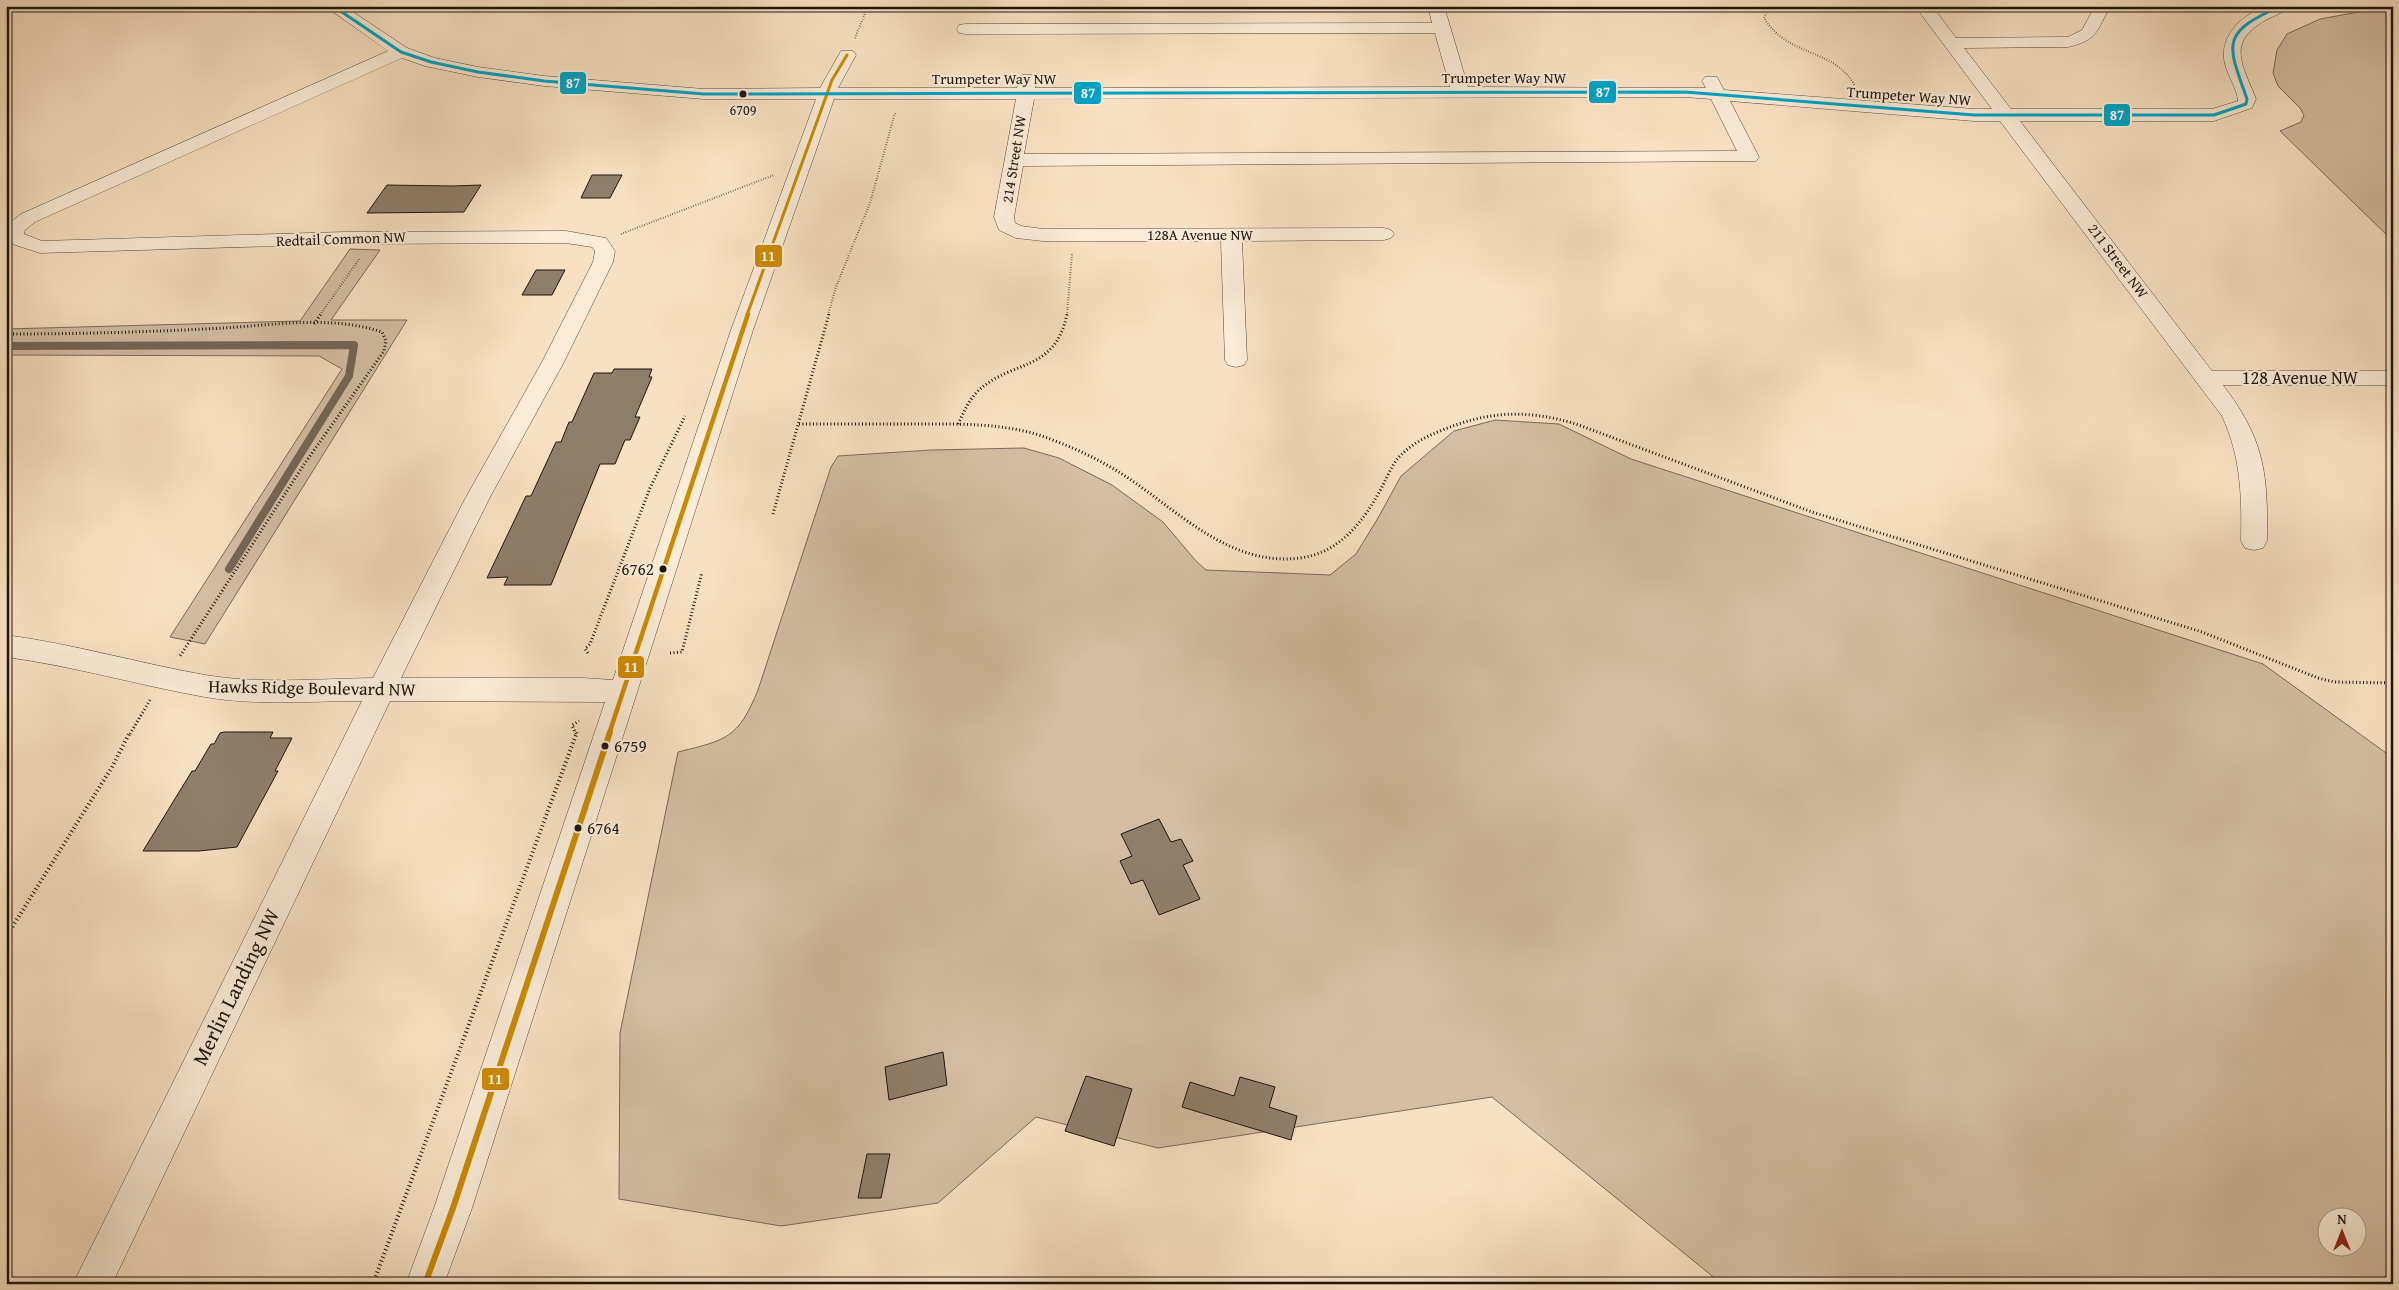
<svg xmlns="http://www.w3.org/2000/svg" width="2399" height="1290" viewBox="0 0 2399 1290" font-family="'Gentium Book Plus',serif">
<rect width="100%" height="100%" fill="#f8e1c2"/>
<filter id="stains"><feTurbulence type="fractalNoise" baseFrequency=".004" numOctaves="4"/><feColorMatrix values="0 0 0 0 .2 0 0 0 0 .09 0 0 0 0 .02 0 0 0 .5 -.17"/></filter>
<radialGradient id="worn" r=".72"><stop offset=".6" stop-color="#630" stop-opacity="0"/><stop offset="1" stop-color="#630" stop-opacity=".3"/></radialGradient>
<path fill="#d3bea3" stroke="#786a58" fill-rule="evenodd" d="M2375 9H2393V241L2280 131 2301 122 2304 115 2300 108 2278 86 2273 73 2277 50 2287 34 2320 19Z
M350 249 380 250 331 320H407L205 644 170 637 342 369 319 356 6 355V329L300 321Z
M1495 420 1559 424 1631 459 2263 664 2393 758V1284H1722L1492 1097 1158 1148 1036 1117 938 1203 781 1226 619 1199 620 1033 678 752C726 740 738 739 758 690L831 467 838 456 931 450 1024 448 1059 458 1112 485 1163 522 1196 561 1206 570 1330 575 1356 554 1378 518 1401 476 1454 431ZM2326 1218H2356V1248H2326Z"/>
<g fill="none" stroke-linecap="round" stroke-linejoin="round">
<path stroke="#736654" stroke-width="8" d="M6 346 354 345 349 376 229 569"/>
</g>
<path fill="#8e7f6b" stroke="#1c150c" d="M592 175H622L610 198H581Z
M387 185 453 186 481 185 464 212 367 213Z
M536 270H565L552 295H522Z
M614 369H652L649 377H652L635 417H640L630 440H625L615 464H600L551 585H504L508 577 487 578 526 496H531L556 442H561L569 422H572L594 373H612Z
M224 732H273L270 738H292L275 771H278L237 847 199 851H143L192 771H195L211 744H214L220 733Z
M1159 819 1171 842 1181 839 1193 861 1183 865 1200 899 1159 915 1143 880 1131 884 1120 861 1132 856 1121 834Z
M943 1052 947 1085 889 1100 885 1067Z
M1086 1076 1132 1089 1114 1146 1065 1131Z
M1240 1077 1275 1087 1269 1107 1297 1116 1291 1140 1182 1107 1190 1082 1234 1096Z
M867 1154H890L881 1198H858Z"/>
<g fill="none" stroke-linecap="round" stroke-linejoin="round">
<g stroke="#53483a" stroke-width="1">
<path id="minor" d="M325 6H344L407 48 435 58 478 67 544 76 704 89 820 88 841 51H853L856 55 838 88H1017L1022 75H1034L1037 79 1035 88 1450 87 1435 33 965 34 959 33 957 29 959 25 965 24 1432 23 1428 6H1444L1468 87 1706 88 1702 81 1705 77H1717L1724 90 1974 109H1992L1915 6H1932L1956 38 2068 37 2082 30 2095 6H2111C2096 30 2099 40 2068 47L1964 48 2011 109H2212L2238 101C2237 88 2228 77 2225 64 2218 38 2241 14 2266 7 2273 5 2282 6 2289 6 2284 13 2273 16 2266 20 2225 43 2243 65 2256 99L2252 108 2214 121H2020L2212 371H2393V385H2223C2265 440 2268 474 2267 541L2263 548 2254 550 2245 548 2241 541C2242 497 2241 457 2222 416L2000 121H1974L1730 101 1759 157 1756 161 1023 166 1014 217 1015 223 1021 226 1043 229 1384 228 1391 230 1394 234 1391 238 1384 240 1242 241 1247 360 1244 365 1236 367 1228 365 1225 360 1221 241H1043L1016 238 999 230 994 217 1016 99H834L753 330 472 1208 444 1284H406L434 1208 605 702 390 701 112 1284H73L362 701C310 701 256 706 205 697 138 685 73 666 6 657V635C73 644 138 663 205 675 259 684 318 679 373 678L465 499 542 362 593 262 595 251 592 247 566 243 344 244 40 253 6 242V226L21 214 388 51ZM402 58 425 66 478 77 544 86 704 99H816L731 330 613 680 583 678H401L489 499 564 362 613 262 615 251 606 238 566 231 344 232 42 241 24 234 25 230 35 222ZM1685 97 1711 99 1737 151 1024 154 1034 99Z"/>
</g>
<path stroke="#1c150c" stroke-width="2" stroke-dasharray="0.5 2" stroke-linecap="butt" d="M1770 6 1764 18C1788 58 1834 47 1855 86
M855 38 868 6
M621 234 774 175
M320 315 360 258
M828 315 836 287 870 203 895 113
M1067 315 1072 254"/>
<path stroke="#1c150c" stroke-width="3" stroke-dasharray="1 2.5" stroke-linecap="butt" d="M314 324 321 314
M6 334C78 334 151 332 223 328 275 325 331 315 382 332L386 341 384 351 305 463 180 656
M799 424C838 424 878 424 917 424 958 424 1000 423 1039 435 1068 445 1097 458 1122 474 1177 509 1228 567 1300 558 1340 553 1364 521 1382 487 1387 477 1392 465 1399 457 1410 445 1425 437 1440 431 1488 411 1526 409 1576 424L1812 512 2202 632 2318 678 2334 682 2393 683
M958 424C964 412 968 401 978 391 1012 359 1055 373 1067 314
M773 514 829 314
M588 653 585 649 590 644 650 488 685 416
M670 653 682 652 702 572
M130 734 150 700
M576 734 572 725 579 721"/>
<path stroke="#1c150c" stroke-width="4" stroke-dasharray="1 3" stroke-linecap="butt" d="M6 937 112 767 130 732
M373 1284 577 732"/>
<use href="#minor" fill="#faecd7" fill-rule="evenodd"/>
<g stroke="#faecd7" stroke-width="5.5">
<path id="bus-1-far2" d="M747 315 832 80 847 55"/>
</g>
<g stroke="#faecd7" stroke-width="8">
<path id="bus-1-far1" d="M609 734 748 314"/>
</g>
<g stroke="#faecd7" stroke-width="10">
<path id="bus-1" d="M425 1284 453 1208 610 732"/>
</g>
<g stroke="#faecd7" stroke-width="5.5">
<path id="bus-2" d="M333 6 401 52 431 62 478 72 544 81 704 94 1685 92 1974 115H2214L2246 104 2247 99C2227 43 2220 33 2281 6"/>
</g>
<use href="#bus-1-far2" stroke="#cb8902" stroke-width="3"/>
<use href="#bus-1-far1" stroke="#cb8902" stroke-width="4.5"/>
<use href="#bus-1" stroke="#cb8902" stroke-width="6"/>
<use href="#bus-2" stroke="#01a2c4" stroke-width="3"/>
</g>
<g fill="#1c150c" stroke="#faecd7" stroke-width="2">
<circle cx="743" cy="94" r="4.5"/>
<circle cx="663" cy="569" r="4.5"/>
<circle cx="605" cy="746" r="4.5"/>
<circle cx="578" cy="828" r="4.5"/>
</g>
<g text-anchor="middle" stroke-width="4" stroke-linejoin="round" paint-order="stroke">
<g font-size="14" fill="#1c150c" stroke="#faecd7">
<text x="743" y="115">6709</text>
</g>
<g font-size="15" fill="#1c150c" stroke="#faecd7">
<text x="1504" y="83">Trumpeter Way NW</text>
<text x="994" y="84">Trumpeter Way NW</text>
<text transform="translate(1909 96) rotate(4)" y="5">Trumpeter Way NW</text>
<text transform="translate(1014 159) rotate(-81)" y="5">214 Street NW</text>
<text x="1200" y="240">128A Avenue NW</text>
<text transform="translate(341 239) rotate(-2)" y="5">Redtail Common NW</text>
<text transform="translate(2118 261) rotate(53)" y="5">211 Street NW</text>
</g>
<g font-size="17" fill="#1c150c" stroke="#faecd7" text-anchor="start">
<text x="654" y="575" text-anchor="end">6762</text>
<text x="614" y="752">6759</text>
<text x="587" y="834">6764</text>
</g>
<g font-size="18" fill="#1c150c" stroke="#faecd7">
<text x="2300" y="384">128 Avenue NW</text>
<text transform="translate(312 688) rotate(1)" y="6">Hawks Ridge Boulevard NW</text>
</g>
<g font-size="21" fill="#1c150c" stroke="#faecd7">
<text transform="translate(236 987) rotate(-64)" y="7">Merlin Landing NW</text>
</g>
</g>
<g stroke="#faecd7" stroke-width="2">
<rect x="559" y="71" width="28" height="24" rx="5" fill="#01a2c4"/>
<rect x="1588" y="80" width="29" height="24" rx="5" fill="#01a2c4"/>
<rect x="1073" y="81" width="29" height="24" rx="5" fill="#01a2c4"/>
<rect x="2103" y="103" width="28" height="24" rx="5" fill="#01a2c4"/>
<rect x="754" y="244" width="29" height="24" rx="5" fill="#cb8902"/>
<rect x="617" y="655" width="28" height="24" rx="5" fill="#cb8902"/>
<rect x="481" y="1067" width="29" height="24" rx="5" fill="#cb8902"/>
</g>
<g font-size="14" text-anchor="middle" font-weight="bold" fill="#fff">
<text x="573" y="88">87</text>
<text x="1603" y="97">87</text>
<text x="1088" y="98">87</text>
<text x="2117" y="120">87</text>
<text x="768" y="261">11</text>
<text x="631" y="672">11</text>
<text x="495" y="1084">11</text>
</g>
<rect width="2399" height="1290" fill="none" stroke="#f8e1c2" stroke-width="25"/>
<rect x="8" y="8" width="2384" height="1275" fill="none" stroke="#1c150c" stroke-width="2.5"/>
<rect x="12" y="12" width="2374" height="1265" fill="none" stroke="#1c150c"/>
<g transform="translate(2342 1232)"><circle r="24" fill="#faecd7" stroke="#a19686"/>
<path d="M0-4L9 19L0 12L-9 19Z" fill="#8f2418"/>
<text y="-8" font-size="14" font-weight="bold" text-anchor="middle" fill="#1c150c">N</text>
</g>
<rect width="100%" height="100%" filter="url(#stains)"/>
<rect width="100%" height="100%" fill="url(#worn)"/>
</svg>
